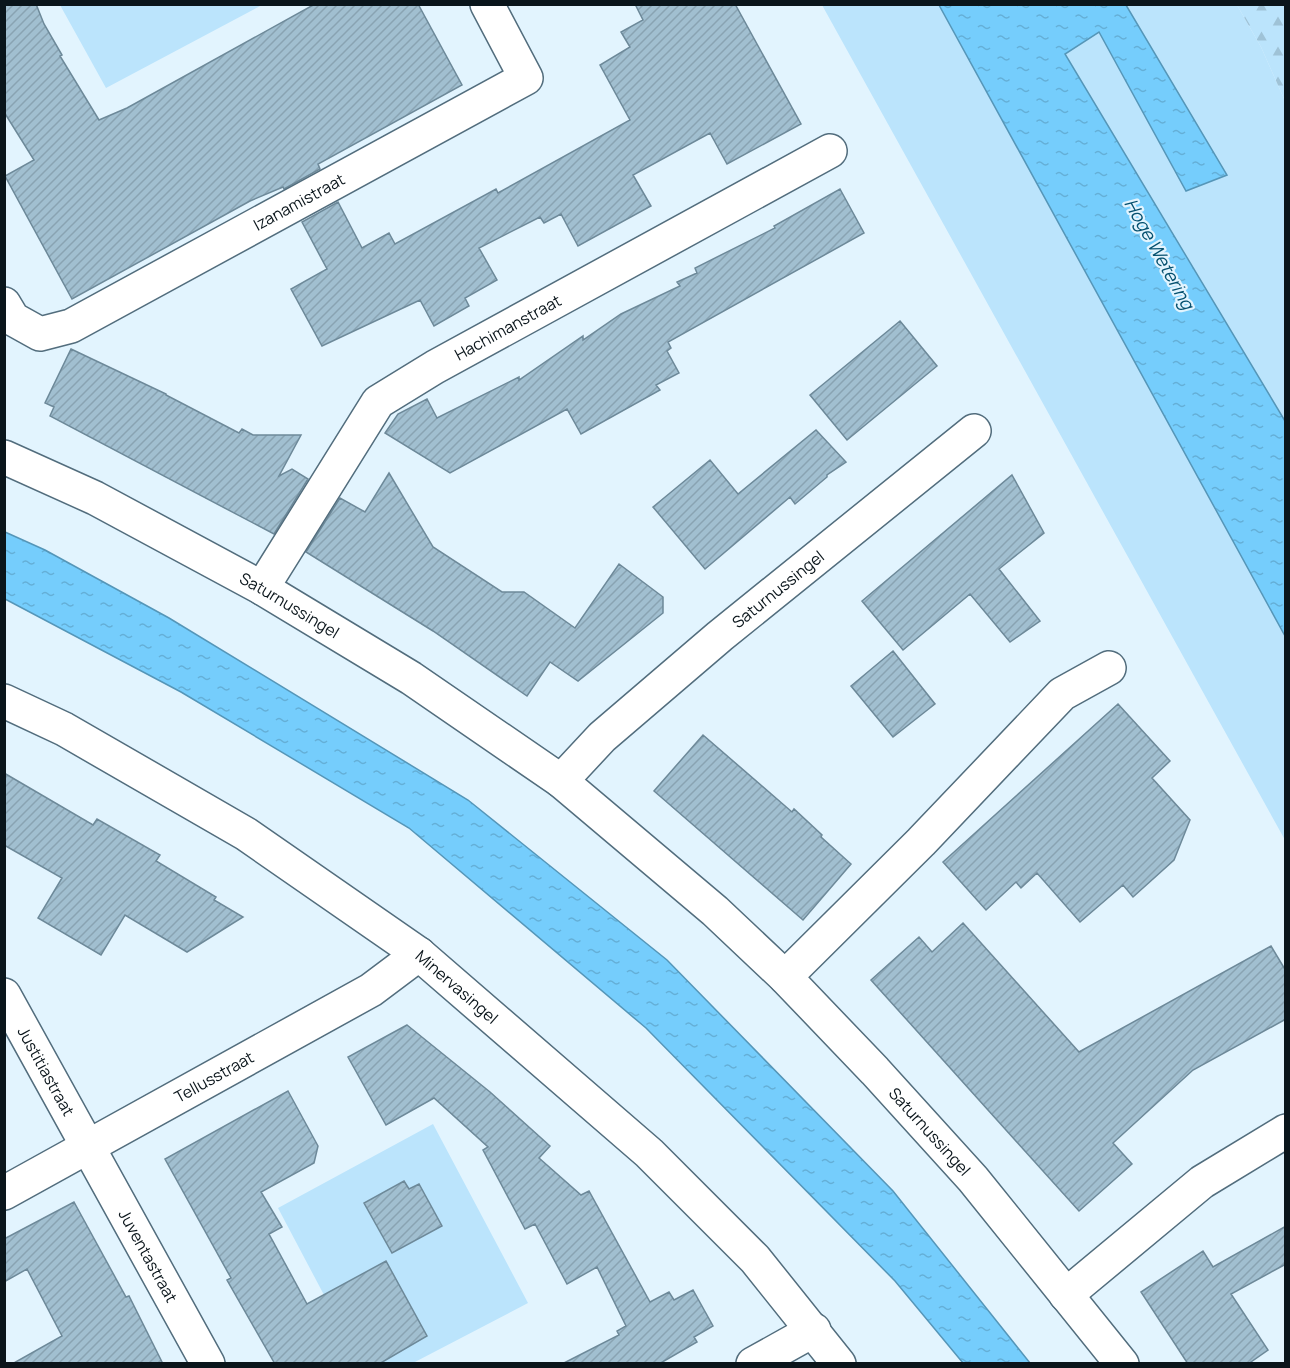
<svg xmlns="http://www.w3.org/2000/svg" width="1290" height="1368" viewBox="0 0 1290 1368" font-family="Manrope,sans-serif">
<defs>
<pattern id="forest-firs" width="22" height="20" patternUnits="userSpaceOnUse" patternTransform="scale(1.5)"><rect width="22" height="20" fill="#bbe4fc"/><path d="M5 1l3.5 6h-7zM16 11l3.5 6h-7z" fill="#9fc3d7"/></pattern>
<pattern id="water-ripples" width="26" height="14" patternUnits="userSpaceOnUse" patternTransform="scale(1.5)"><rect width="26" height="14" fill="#75cdfc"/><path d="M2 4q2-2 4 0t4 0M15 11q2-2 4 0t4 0" fill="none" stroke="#64afd7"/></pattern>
<pattern id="building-hatch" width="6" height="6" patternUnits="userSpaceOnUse" patternTransform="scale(1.5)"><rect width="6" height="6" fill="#a1bfd0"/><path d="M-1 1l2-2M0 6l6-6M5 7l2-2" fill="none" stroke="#89a3b2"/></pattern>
</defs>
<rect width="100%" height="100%" fill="#e2f4fe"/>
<path fill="#bbe4fc" d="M60 5H262L106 88Z
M822 5H939L1285 636V840Z
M1126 5H1237L1261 47 1285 101V421L1065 54 1099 32 1186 191 1227 175Z
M433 1124 528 1303 413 1363H360L278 1208Z"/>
<path fill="url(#forest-firs)" d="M1237 5H1285V101L1261 47Z"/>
<path fill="url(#water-ripples)" stroke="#5596b8" stroke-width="1.5" d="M939 5H1126L1227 175 1186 191 1099 32 1065 54 1285 421V636Z
M5 532 45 550 169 618 468 800 667 960 893 1191 1030 1363H963L895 1281 646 1028 409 828 181 692 5 599Z"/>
<path fill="url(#building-hatch)" stroke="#6d8999" stroke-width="1.5" d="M4 4H36L44 24 62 55 60 56 99 120 127 108 315 4H418L462 85 318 164 320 169 284 189 283 187 250 201 72 299 5 176 34 160 4 112Z
M635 4H735L801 124 727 164 710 133 633 175 651 206 578 246 561 214 544 223 540 217 479 248 497 280 465 298 469 306 434 326 420 300 322 346 291 289 327 269 302 222 338 202 362 248 389 233 395 244 496 189 498 193 630 120 600 65 630 47 621 32 643 20Z
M840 189 864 233 668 342 671 348 667 351 679 373 656 385 660 390 581 434 567 409 450 473 385 433 398 414 427 399 437 418 519 377V380L583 336V340L621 314 680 286 677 282 697 273 695 268 775 228 774 226Z
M900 321 937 366 847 440 810 395Z
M71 349 166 394V395L239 433 242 429 253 435H301L279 476 292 469 308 479 274 534 50 416 54 407 45 403Z
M816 430 846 462 827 475V477L795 504 790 497 705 569 653 507 710 460 738 494Z
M389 473 433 547 502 592H524L575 628 619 564 663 597V613L578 681 550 662 527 696 433 631 306 552 340 498 365 512Z
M1012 475 1044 533 999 569 1040 621 1010 642 970 594 903 650 862 601Z
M893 651 935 704 893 737 851 686Z
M1118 704 1170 761 1152 778 1190 820 1174 860 1133 897 1123 885 1080 922 1037 873 1021 888 1016 882 986 910 943 862Z
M703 735 792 812 794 809 822 835 821 837 851 864 803 920 654 791Z
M4 773 93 825 97 819 160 855 156 861 216 897 214 900 243 917 187 952 125 915 101 955 38 918 62 878 4 845Z
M963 923 1079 1052 1271 946 1286 971V1019L1193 1070 1113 1143 1132 1164 1079 1211 871 980 919 937 932 952Z
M407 1025 490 1092 550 1146 539 1158 581 1195 589 1191 650 1302 669 1292 674 1300 693 1290 713 1326 694 1337 697 1342 659 1364H562L619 1335 617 1331 626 1326 597 1267 567 1284 535 1224 525 1229 483 1150 488 1147 434 1098 386 1125 348 1057Z
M288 1091 318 1146 314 1163 261 1192 282 1227 269 1234 307 1304 386 1261 427 1336 379 1364H275L227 1280 231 1278 165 1159Z
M404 1181 409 1189 419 1184 442 1226 392 1253 364 1203Z
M74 1202 126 1297 129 1296 163 1364H12L62 1336 27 1269 4 1282V1239Z
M1286 1226V1264L1231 1294 1268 1350 1248 1364H1188L1141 1292 1203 1251 1213 1267Z"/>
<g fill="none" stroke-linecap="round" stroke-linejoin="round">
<g stroke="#526d7d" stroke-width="36">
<g id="minor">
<path id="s1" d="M4 304 13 319 40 334 71 326 526 78 487 4"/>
<path id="s2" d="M4 457 95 498 262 588 411 678 561 781 715 911 785 977 875 1071 973 1179 1122 1364"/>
<path id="s3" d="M262 588 378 402 435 367 830 151"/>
<path id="s4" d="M4 701 64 729 246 834 419 954 649 1153 755 1259 839 1364"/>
<path id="s5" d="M561 781 602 737 720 636 974 431"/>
<path d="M785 977 921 842 1062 694 1109 668"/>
<path id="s6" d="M4 995 208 1364"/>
<path id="s7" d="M4 1193 371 990 419 954"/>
<path d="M1066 1295 1202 1182 1286 1131"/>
<path d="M753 1364 814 1330"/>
</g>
</g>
<use href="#minor" stroke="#fff" stroke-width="33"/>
</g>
<g text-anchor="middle" stroke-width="4.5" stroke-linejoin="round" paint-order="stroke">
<g font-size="16" fill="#0a151b" stroke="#e2f4fe">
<text dy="6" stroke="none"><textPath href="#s1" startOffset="340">Izanamistraat</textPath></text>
<text dy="6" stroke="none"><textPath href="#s3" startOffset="369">Hachimanstraat</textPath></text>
<text dy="6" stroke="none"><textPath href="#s5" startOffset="290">Saturnussingel</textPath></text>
<text dy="6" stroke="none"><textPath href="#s2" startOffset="322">Saturnussingel</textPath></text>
<text dy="6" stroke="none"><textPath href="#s4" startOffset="537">Minervasingel</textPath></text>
<text dy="6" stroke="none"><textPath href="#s6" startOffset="87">Justitiastraat</textPath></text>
<text dy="6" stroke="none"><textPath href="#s7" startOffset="240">Tellusstraat</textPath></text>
<text dy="6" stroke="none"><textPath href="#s2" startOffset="1155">Saturnussingel</textPath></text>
<text dy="6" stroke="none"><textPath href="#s6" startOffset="298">Juventastraat</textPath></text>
</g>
<g font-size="18" font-style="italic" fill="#04506f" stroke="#e2f4fe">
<text transform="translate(1159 254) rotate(61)" y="6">Hoge Wetering</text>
</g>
</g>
<rect width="1290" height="1368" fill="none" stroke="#0a151b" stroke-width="12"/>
</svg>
